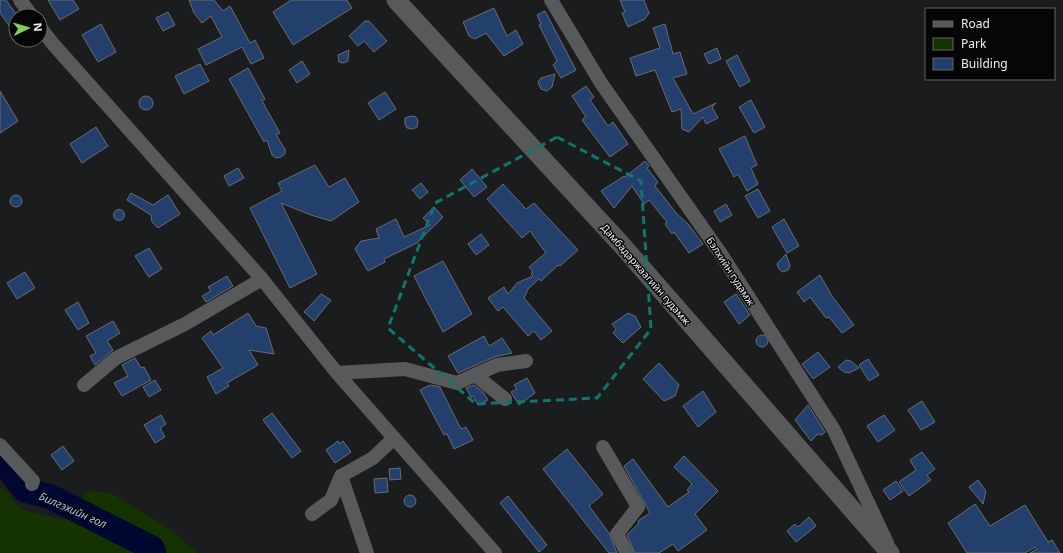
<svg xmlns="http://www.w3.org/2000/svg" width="1063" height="553" viewBox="0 0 1063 553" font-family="'Noto Sans',sans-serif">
<rect width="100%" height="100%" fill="#1a1c1e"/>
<path fill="#153300" d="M0 488 5 490 21 509 63 520 87 491 111 493 170 529 197 553H0Z"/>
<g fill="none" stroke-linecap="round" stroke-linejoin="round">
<path stroke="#000730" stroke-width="25" d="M0 458 25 490 51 497 152 548 154 553"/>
</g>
<path fill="#233f6c" stroke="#6a6c6f" d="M0 0H6L16 14V35L0 13Z
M48 0H73L79 9 60 20Z
M189 0H214L223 11 230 6 250 43 255 40 264 58 251 64 242 47 206 65 198 49 222 37 211 16 202 23 194 13Z
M291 0H347L352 8 293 45 273 12Z
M620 0H644L649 13 645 19 628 27 622 13 625 12Z
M494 8 507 36 516 30 523 44 504 56 486 33 475 39 469 36 463 22Z
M545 11 576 70 561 78 553 65 557 61 539 25 541 24 537 15Z
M168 12 175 25 163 31 156 18Z
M365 21H369L387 41 374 52 364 41 358 46 349 36Z
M101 24 116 52 98 62 82 35Z
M665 24 673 54 680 52 687 74 673 78 693 114 716 103 712 107 718 118 706 124 703 117 689 132 682 129 681 109 672 112 655 70 636 76 630 58 660 48 653 28Z
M717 48 721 59 709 64 704 54Z
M349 50 348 61 343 63 339 62 338 55Z
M737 55 750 81 740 87 726 61Z
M302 61 310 74 297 83 289 70Z
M200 64 209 81 184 94 175 76Z
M248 68 265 99 262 101 280 133 276 135 285 149V154L281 157 276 158 272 155 267 140 264 142 229 79Z
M555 74 552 87 547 91 541 89 538 82 541 78Z
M586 86 594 97 590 100 608 126 613 122 628 144 610 157 582 120 586 117 572 96Z
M0 91 18 121 0 133Z
M385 92 396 109 379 120 368 103Z
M139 103a7 7 0 1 1 14 0a7 7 0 1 1-14 0Z
M751 100 765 127 754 133 739 107Z
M411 116 416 117 418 121 417 127 413 129 407 128 405 124V118Z
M96 127 108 146 82 163 70 144Z
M745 136 757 165 751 168 758 184 747 191 738 174 734 177 719 149Z
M645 161 649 166 647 168 658 182 655 186 677 214 688 224 703 244 689 253 674 232 672 234 665 224 667 222 649 200 644 204 632 186 614 208 601 191 624 176 625 177Z
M315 165 329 187 345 178 359 202 331 221 311 215 281 203 317 274 290 288 250 208 282 191 278 183Z
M238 168 244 178 229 186 224 176Z
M472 169 487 187 474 197 460 180Z
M421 183 428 192 420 199 412 190Z
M503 184 526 209 534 203 578 250 560 266 558 265 541 281 539 279 528 289 524 298 552 331 541 340 534 331 528 336 503 307 498 311 488 298 504 287 508 294 517 283 533 276 531 274 533 272 529 267 546 253 530 231 522 238 487 199Z
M758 189 770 211 758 218 745 196Z
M131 193 153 205 168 195 180 214 158 228 152 222 151 215 127 200Z
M10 201a6 6 0 1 1 12 0a6 6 0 1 1-12 0Z
M726 204 732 215 720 222 714 211Z
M434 207 443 217 417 243 384 259 385 262 368 271 355 249 361 241 379 238 376 229 396 219 404 237 430 225 423 218Z
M113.5 215a5.5 5.5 0 1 1 11 0a5.5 5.5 0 1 1-11 0Z
M784 219 799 246 787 253 772 227Z
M481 234 489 245 476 255 468 244Z
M149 248 162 269 149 277 135 256Z
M786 254 790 266 788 270 783 272 779 269 777 264Z
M443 261 472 314 443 332 414 276Z
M25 272 35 288 17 299 7 283Z
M820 275 832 296 854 325 842 333 829 317 826 318 810 297 804 302 797 292Z
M227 276 233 286 206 302 202 296 211 291 208 287Z
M321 294 331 300 314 321 304 312Z
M736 294 750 315 739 324 724 302Z
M78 302 89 323 78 330 65 310Z
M248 313 256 326 266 328 274 354 249 350 258 365 227 383 229 386 216 394 207 377 223 368 202 338 211 331 213 335Z
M628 313 635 316 641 327 623 343 613 333 616 329 612 324Z
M113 321 120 333 107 341 113 350 95 365 90 356 96 353 86 336Z
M756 341a6 6 0 1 1 12 0a6 6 0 1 1-12 0Z
M484 336 489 346 502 338 512 353 494 357 458 373 448 356Z
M818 352 830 367 813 379 802 364Z
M135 358 141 368 144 367 151 380 122 396 114 383 128 376 122 365Z
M868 359 879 375 869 381 859 365Z
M846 360 851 361 859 368 849 373 844 372 838 367Z
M659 363 679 385 675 396 664 401 643 379Z
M527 378 535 393 519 405 511 392 517 389 514 385Z
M155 380 161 390 149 397 143 387Z
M430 385 440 387 461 429 466 427 473 440 454 449 447 434 444 435 420 390Z
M474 385 483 392 488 400 478 405 473 396 471 397 466 388Z
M703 391 716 412 698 427 683 406Z
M922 401 935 422 921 430 908 410Z
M808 405 825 432 822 435 818 434 811 441 795 420Z
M272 413 301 451 292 458 263 420Z
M161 415 166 424 160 428 165 437 155 443 144 425Z
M884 415 895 430 878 442 867 426Z
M338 441 340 444 343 441 351 452 335 463 326 450Z
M63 446 74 461 62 470 51 455Z
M567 449 603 494 589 506 609 533 617 553H609L543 469Z
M922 452 935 469 927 475 931 480 909 496 899 482 916 470 910 460Z
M684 456 718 491 695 514 707 530 678 551 673 544 659 553H635L627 535 638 524 639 520 650 513 624 466 633 459 668 507 689 492 687 490 692 484 674 467Z
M400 468 401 479 390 480 389 469Z
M387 478 388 492 375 493 374 479Z
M978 480 986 491 983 504 969 487Z
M896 481 903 491 890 500 883 490Z
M404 501a6 6 0 1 1 12 0a6 6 0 1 1-12 0Z
M508 496 547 545 539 552 500 503Z
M975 504 990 526 1025 505 1048 542 1052 540 1060 553H1030L1037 549 1035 547 1025 553H967L948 523Z
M809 517 816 526 796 542 787 531 795 524 798 527Z"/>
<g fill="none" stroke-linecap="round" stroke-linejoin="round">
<path stroke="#57595b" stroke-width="14" d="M20 0 32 16
M551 0 601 83 721 254 834 430 887 543
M40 27 53 44 262 279 337 373 495 553
M337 373 405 369 457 383 497 365 526 361
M475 375 505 399
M84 385 116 358 185 324 262 279
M0 445 33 481 32 484
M603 447 638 507 617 534 627 553
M341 476 367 553
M312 514 331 500 341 476 373 458 393 439"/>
<path stroke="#57595b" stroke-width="19" d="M396 0 620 243 890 553"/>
</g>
<path fill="none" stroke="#0f766e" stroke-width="3" stroke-dasharray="8 5" stroke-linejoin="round" d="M557 137 641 181 651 329 597 398 476 404 388 328 435 203Z"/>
<g text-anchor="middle" stroke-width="3" stroke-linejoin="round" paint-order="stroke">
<g font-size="10" fill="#edeef0" stroke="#060607">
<text transform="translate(731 271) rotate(57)" y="4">Бэлхийн гудамж</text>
<text transform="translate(646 274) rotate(49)" y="4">Дамбадаржаагийн гудамж</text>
</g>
<g font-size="11" font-style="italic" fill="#aac6f2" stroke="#060607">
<text transform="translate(73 510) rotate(24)" y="4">Билгэхийн гол</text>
</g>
</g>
<rect x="925" y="8" width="130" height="72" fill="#060607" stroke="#626364"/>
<rect x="933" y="21" width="20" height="6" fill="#57595b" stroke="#626364"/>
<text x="961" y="28" font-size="12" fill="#edeef0">Road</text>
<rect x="933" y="38" width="20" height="12" fill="#153300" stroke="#626364"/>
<text x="961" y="48" font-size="12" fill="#edeef0">Park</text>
<rect x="933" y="58" width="20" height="12" fill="#233f6c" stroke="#626364"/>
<text x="961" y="68" font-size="12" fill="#edeef0">Building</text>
<g transform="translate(28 28) rotate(85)"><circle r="19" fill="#060607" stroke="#626364"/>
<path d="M0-3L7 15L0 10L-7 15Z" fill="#82d050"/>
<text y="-6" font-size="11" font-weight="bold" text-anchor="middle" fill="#edeef0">N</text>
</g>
</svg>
